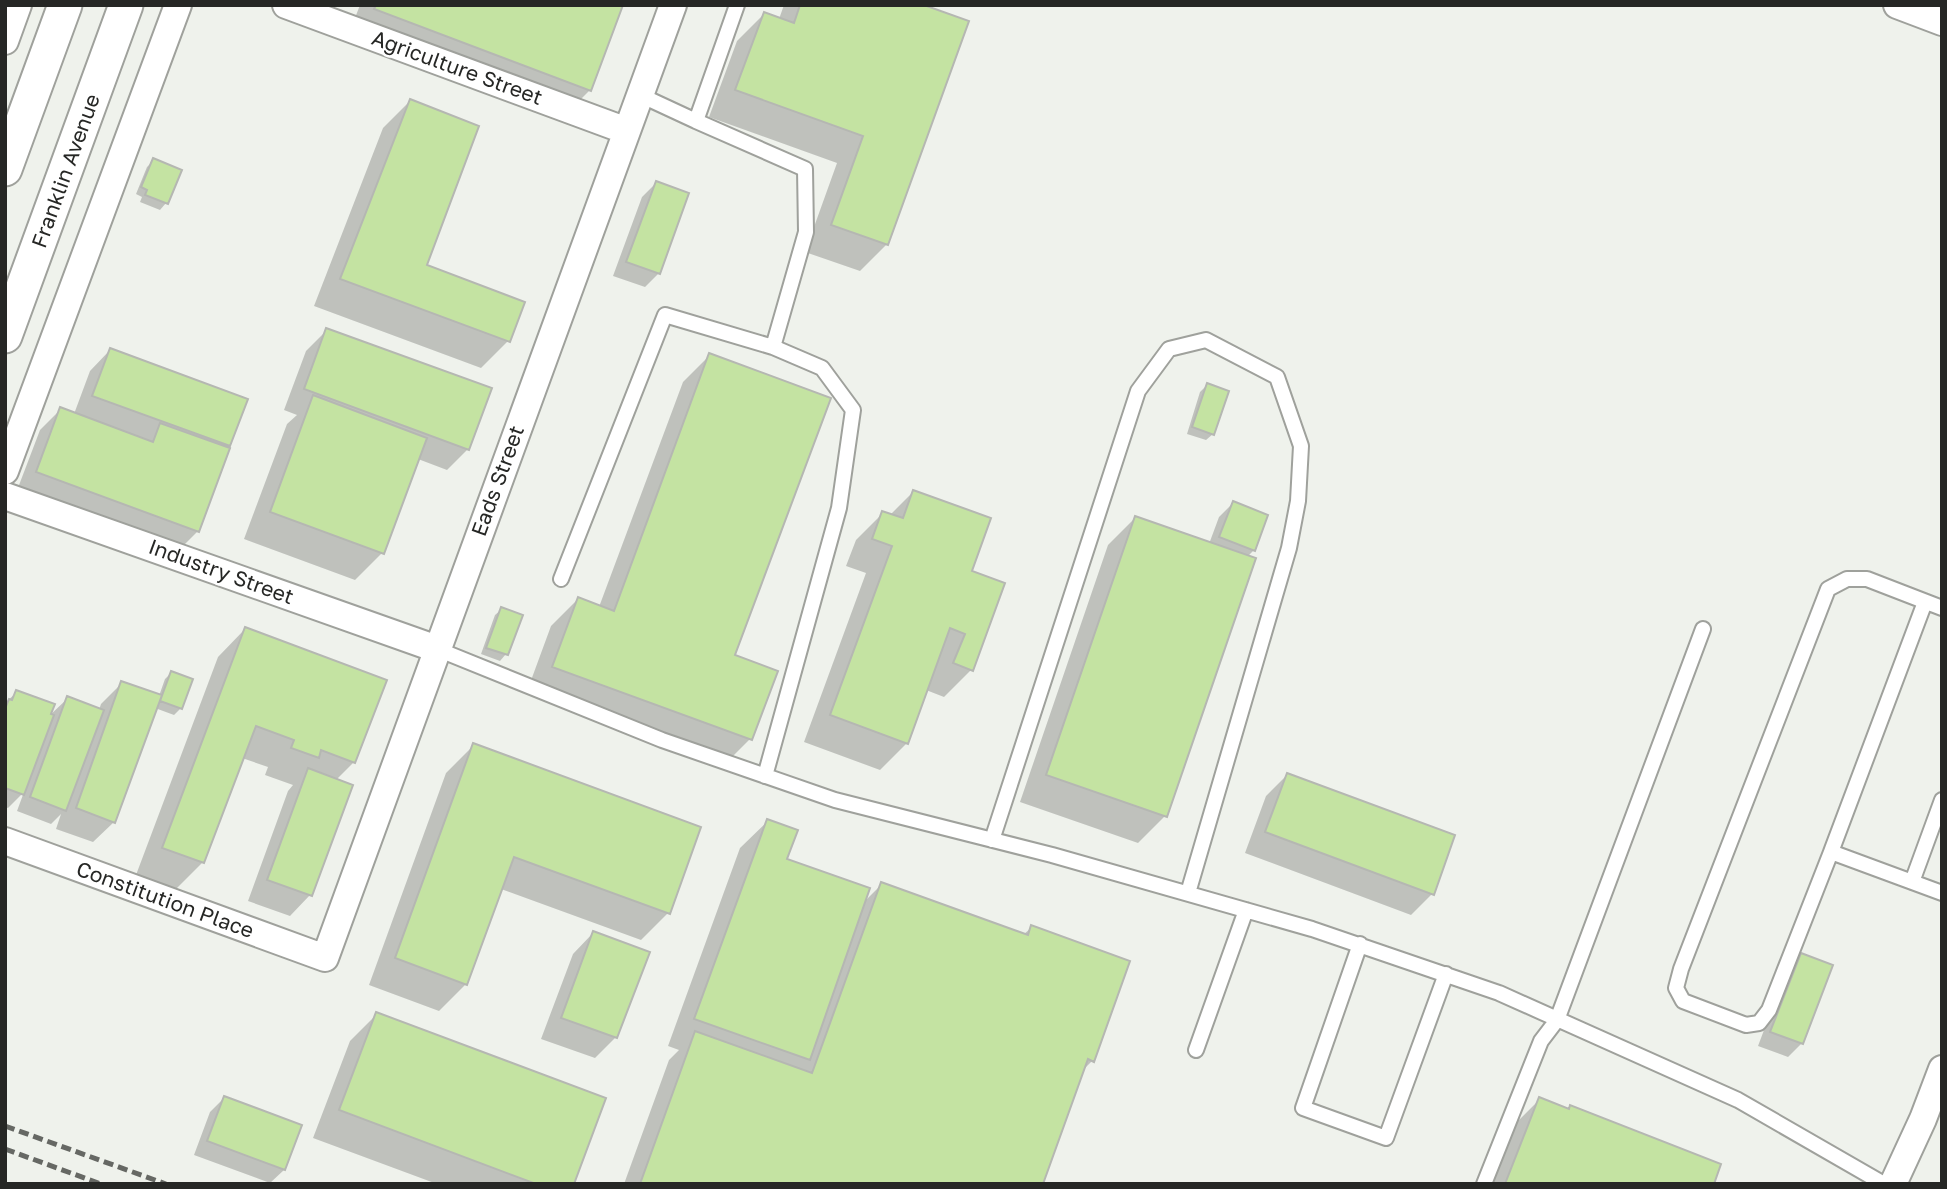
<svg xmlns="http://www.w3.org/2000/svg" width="1947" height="1189" viewBox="0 0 1947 1189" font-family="'Golos Text',sans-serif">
<rect width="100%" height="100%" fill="#eff2ec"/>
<path fill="#0003" d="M360 5H621L590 90 563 117 348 36Z
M784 5H919L887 244 860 271 805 252 837 163 709 117 737 41 764 14 779 19Z
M410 101 425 266 508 341 481 368 314 306 383 128Z
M154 160 166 203 160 210 140 202 142 197 136 194 147 167Z
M656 183 659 273 645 287 613 276 642 197Z
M327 330 468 449 447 470 418 459 382 553 355 580 244 539 287 424 297 415 284 410 306 351Z
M110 350 229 446 226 448 198 531 177 552 16 493 40 430 61 409 74 414 90 371Z
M710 355 732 656 775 672 750 739 723 766 526 694 551 626 578 599 599 607 683 382Z
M1207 385 1213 434 1206 440 1187 434 1200 392Z
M913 492 970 572 971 670 944 697 926 690 907 743 880 770 804 742 866 573 846 566 856 540 883 513 890 515Z
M1233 503 1254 550 1247 557 1165 816 1138 843 1020 802 1108 545 1135 518 1209 544 1219 517Z
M502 609 506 654 500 661 481 654 495 615Z
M245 629 354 762 336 780 310 895 290 916 248 901 288 791 293 785 265 775 268 767 242 758 203 862 176 889 136 875 218 657Z
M171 673 181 708 174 715 155 708 114 822 93 842 56 829 61 814 51 824 17 811 24 792 8 808 5 807V703L17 692 48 717 68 698 99 710 101 704 122 683 159 696 165 679Z
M473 746 668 913 641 940 501 889 466 984 439 1011 369 985 446 773Z
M1287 775 1432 894 1411 915 1245 853 1266 796Z
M768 821 785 861 863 903 882 884 1023 935 1032 927 1092 1061 1082 1071 1041 1184H624L669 1060 679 1050 668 1046 740 848Z
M593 933 616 1037 595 1058 541 1039 573 954Z
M1801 955 1802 1043 1788 1057 1758 1046 1787 969Z
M377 1014 572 1184H437L313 1138 350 1041Z
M224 1098 284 1170 270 1183 194 1155 210 1112Z
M1539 1100 1712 1184H1490L1512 1127Z"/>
<path fill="#c4e3a2" stroke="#b5b7b2" stroke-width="2" d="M376 5H623L591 91 374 9Z
M800 5H924L969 21 888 245 831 225 863 136 735 90 764 12 794 23Z
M410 99 479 126 427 265 525 302 510 342 340 279Z
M153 158 182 170 168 204 145 195 147 190 141 187Z
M656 181 689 193 660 274 626 262Z
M326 328 492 388 469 450 304 389Z
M110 348 248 399 230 446 92 396Z
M709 353 831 398 735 655 778 671 752 740 552 667 578 597 614 611Z
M1207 383 1229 391 1214 435 1192 427Z
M313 395 427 438 384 554 270 512Z
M60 407 153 442 160 423 230 448 199 532 36 472Z
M913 490 991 518 972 571 1005 583 973 671 953 663 965 634 950 628 908 744 830 715 892 546 872 539 882 511 903 518Z
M1233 501 1268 515 1255 551 1219 537Z
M1135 516 1256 558 1167 817 1046 775Z
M501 607 523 615 508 655 486 648Z
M245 627 387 680 355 763 321 750 319 758 291 748 294 740 256 726 204 863 162 848Z
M171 671 193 679 182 709 160 701Z
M121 681 162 695 115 823 76 808Z
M16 690 55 704 51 714 54 715 24 795 5 788V709L9 699 12 700Z
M67 696 104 710 66 811 30 797Z
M473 743 701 827 670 914 514 857 467 985 395 958Z
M308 768 353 785 312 896 267 880Z
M1287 773 1455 835 1434 895 1265 832Z
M767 819 798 830 787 859 870 888 810 1060 694 1019Z
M881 882 1028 935 1031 925 1130 961 1094 1062 1088 1059 1043 1184H640L695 1031 812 1073Z
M593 931 650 952 617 1038 561 1018Z
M1801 953 1833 965 1803 1044 1770 1032Z
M376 1012 606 1098 574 1184H536L339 1110Z
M224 1096 302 1125 285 1170 207 1141Z
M1539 1097 1569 1109 1570 1105 1721 1164 1714 1184H1505Z"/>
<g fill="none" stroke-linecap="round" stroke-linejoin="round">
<g stroke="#9fa19c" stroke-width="18">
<path id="service" d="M737 5 696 121 805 169 806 232 773 347 822 368 853 410 839 508 765 776
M640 95 696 121
M561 579 665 315 773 347
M1942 608 1867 579H1847L1828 589 1681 969 1676 988 1683 1001 1746 1025 1759 1023 1769 1010 1831 852 1942 893
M437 649 662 740 835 800 1052 855 1312 929 1499 993 1738 1100 1884 1184
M992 840 1138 391 1169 349 1206 340 1277 377 1301 446 1298 501 1289 548 1188 893
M1831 852 1925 602
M1912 882 1942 800
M1360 944 1303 1108 1386 1138 1446 974
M1196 1050 1246 910
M1484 1184 1541 1041 1557 1020 1703 629"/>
</g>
<g stroke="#9fa19c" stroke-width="30">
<path id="minor" d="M286 5 627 131
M1897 5 1942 22
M5 41 18 5
M5 471 178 5
M5 496 437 649
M5 841 325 958 673 5
M1893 1184 1923 1119 1942 1069"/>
</g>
<g stroke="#9fa19c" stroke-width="37">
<path id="tertiary" d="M5 169 65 5
M5 336 126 5"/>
</g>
<use href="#service" stroke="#fff" stroke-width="14"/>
<use href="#minor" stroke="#fff" stroke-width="26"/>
<use href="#tertiary" stroke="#fff" stroke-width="33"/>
<path stroke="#666864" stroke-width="5" stroke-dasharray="10 5" stroke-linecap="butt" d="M5 1126 166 1184
M5 1149 101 1184"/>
</g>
<g text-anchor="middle" stroke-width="5" stroke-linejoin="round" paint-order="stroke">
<g font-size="21" fill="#262725" stroke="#fff">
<text transform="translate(457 68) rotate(20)" y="7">Agriculture Street</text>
<text transform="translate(66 171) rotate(-70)" y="7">Franklin Avenue</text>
<text transform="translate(498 481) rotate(-70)" y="7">Eads Street</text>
<text transform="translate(221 572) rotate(20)" y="7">Industry Street</text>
<text transform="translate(165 900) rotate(20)" y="7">Constitution Place</text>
</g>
</g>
<rect width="1947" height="1189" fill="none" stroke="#262725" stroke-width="14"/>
</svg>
